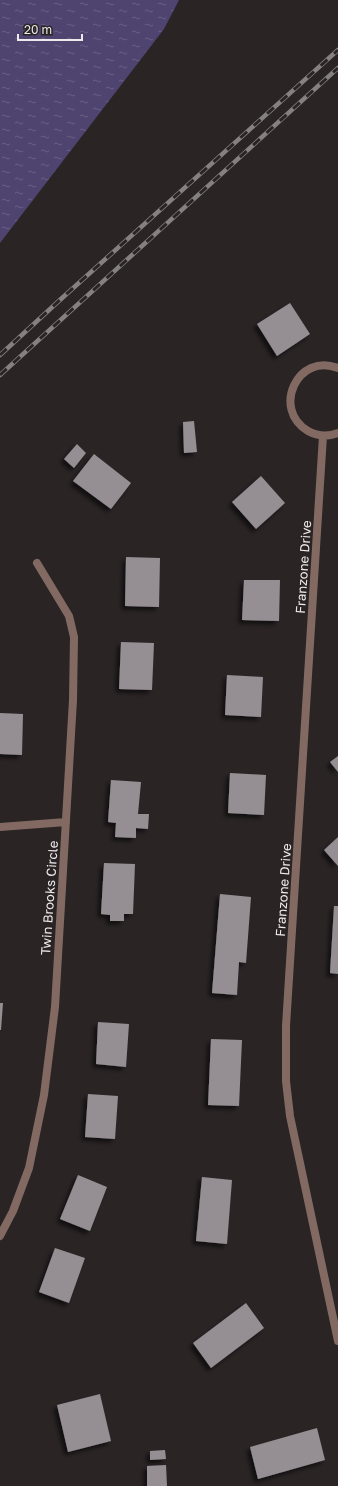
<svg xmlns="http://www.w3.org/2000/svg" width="338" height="1486" viewBox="0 0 338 1486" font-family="'Golos Text',sans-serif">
<defs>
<pattern id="water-ripples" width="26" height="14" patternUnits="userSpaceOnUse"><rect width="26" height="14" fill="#4f4470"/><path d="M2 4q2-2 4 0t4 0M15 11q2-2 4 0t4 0" fill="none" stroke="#695f85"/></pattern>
<filter id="shadow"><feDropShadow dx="-3.5" dy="3.5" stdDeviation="2" flood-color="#0009"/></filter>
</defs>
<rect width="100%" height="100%" fill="#2a2425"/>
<path fill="url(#water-ripples)" d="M0 0H179L164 29 0 243Z"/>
<path fill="#958f94" filter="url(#shadow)" d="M290 303 310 334 277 356 257 324Z
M194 421 197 452 184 453 183 422Z
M77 444 86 453 74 468 64 459Z
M94 454 131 483 111 509 73 481Z
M261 476 285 503 256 529 232 502Z
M126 557 160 558 159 607 125 606Z
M244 580H280L279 621 242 620Z
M121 642 154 643 152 690 119 689Z
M227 675 263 677 261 717 225 715Z
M0 713 23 714 22 755 0 754Z
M338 756V772L330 762Z
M230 773 266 775 264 815 228 813Z
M111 780 141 782 138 814H149L148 829 136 828V838L115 837 116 823 108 822Z
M338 837V866L324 850Z
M104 863 135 864 133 914H124V921H110V915L101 914Z
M220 894 251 897 246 963 239 962 237 995 212 993Z
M334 906H338V974L330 973Z
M0 1003H3L1 1030H0Z
M98 1022 129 1024 126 1067 96 1064Z
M211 1039 242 1040 239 1106 208 1105Z
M88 1094 118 1096 115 1139 85 1137Z
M78 1175 107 1187 90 1231 60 1219Z
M202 1177 232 1180 227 1244 196 1241Z
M55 1248 85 1258 69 1303 39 1292Z
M246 1303 264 1328 211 1368 193 1343Z
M100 1394 111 1441 68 1452 57 1405Z
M317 1428 325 1460 258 1479 250 1447Z
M165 1450 166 1459 150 1460V1451Z
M166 1465 167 1486H147V1466Z"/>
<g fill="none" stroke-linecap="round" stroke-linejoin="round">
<path stroke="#826a63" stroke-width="8" d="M338 368C298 352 271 409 308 431 317 436 328 437 338 433
M323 436 286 1026V1081L290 1116 338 1341
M0 827 66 822
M0 1236 13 1211 29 1168 44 1095 55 1007 73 700 74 637 69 616 37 563"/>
<g stroke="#858081" stroke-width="4.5">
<path id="rail" d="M0 355 61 299 338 50
M0 375 338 68"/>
</g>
<use href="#rail" stroke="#2a2425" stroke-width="3" stroke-dasharray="9" stroke-linecap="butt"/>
</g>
<g text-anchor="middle" stroke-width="4" stroke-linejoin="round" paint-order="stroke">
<g font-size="13" fill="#eeeaeb" stroke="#2a2425">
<text transform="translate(303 567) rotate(-86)" y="5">Franzone Drive</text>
<text transform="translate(283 890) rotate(-86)" y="5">Franzone Drive</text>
<text transform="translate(49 898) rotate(-86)" y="5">Twin Brooks Circle</text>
</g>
</g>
<path d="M18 34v6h64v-6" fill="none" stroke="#eeeaeb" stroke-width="2"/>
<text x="24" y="34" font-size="12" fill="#eeeaeb" stroke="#2a2425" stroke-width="3" paint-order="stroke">20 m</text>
</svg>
